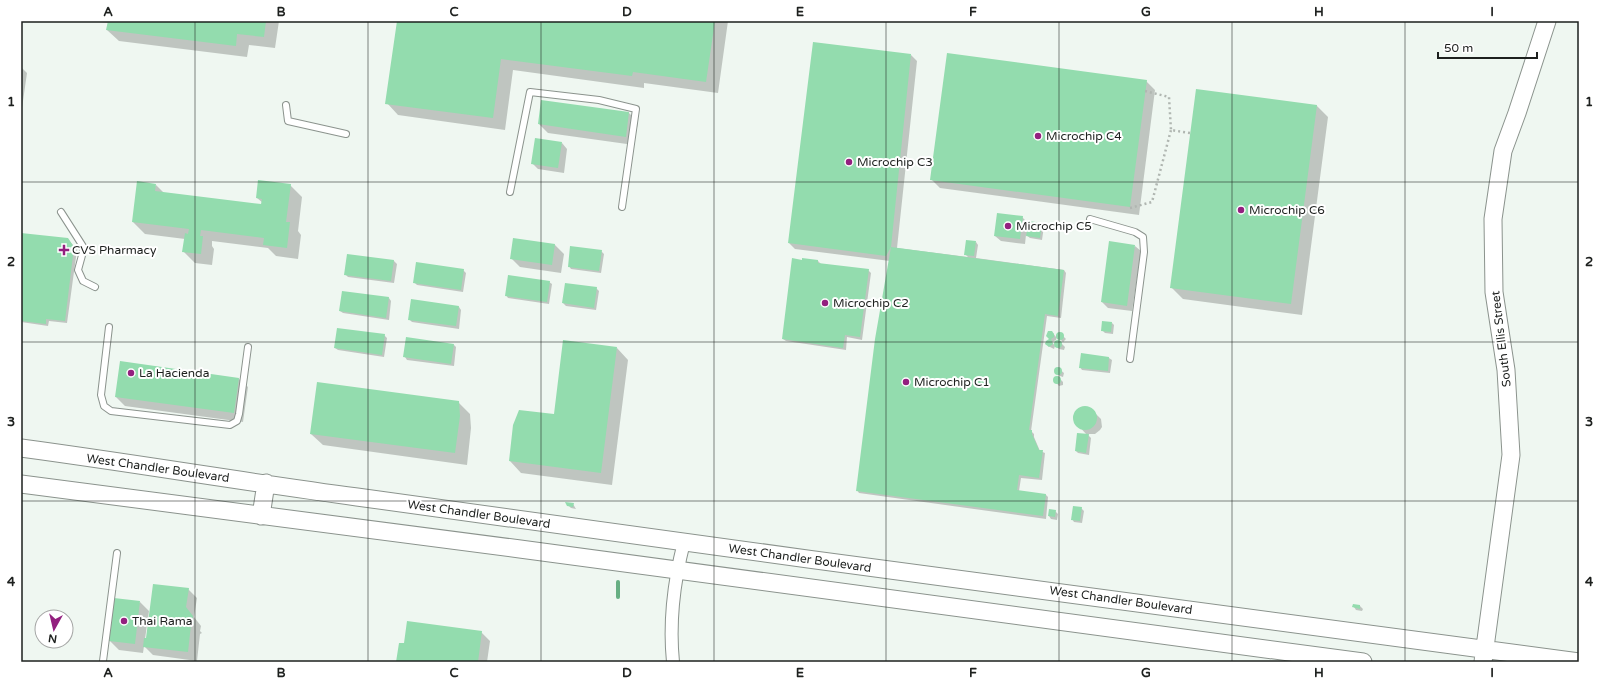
<svg xmlns="http://www.w3.org/2000/svg" width="1600" height="683" viewBox="0 0 1600 683" font-family="'Varela Round',sans-serif">
<rect width="100%" height="100%" fill="#eff7f1"/>
<path fill="#0003" d="M90 21H279L275 48 249 45 247 57 119 41 107 30 108 23Z
M398 21H728L718 93 644 83V88L513 70 505 130 398 115 387 103Z
M911 55 917 61 897 248 968 257 965 254 976 242 978 245 976 258 1064 270 1066 273 1061 318 1047 316 1031 431 1034 434V437L1040 451 1045 453 1042 480 1021 478 1019 491 1046 495 1048 497 1046 519 859 493 857 490 890 261 795 249 789 243Z
M21 67 27 73 21 115Z
M1146 81 1155 90 1139 215 940 188 931 179Z
M1316 105 1328 117 1302 315 1183 299 1171 287Z
M629 113 638 122 634 145 548 133 539 124Z
M562 143 567 149 564 173 538 169 532 163Z
M156 185 164 193 262 206 263 203 257 198 290 185 302 197 298 231 301 235 298 259 276 256 268 248 212 241V246L214 249 212 265 195 263 183 251 185 239 145 234 133 222Z
M1022 217 1029 224H1041L1044 226 1042 240 1030 238 1026 235 1025 244 1001 241 995 236Z
M21 234 68 239 77 250 67 323 49 321 48 326 21 322Z
M555 245 564 254 561 273 520 267 511 258Z
M1135 246 1141 251 1132 311 1108 308 1102 302Z
M601 251 604 254 601 273 571 269 569 266Z
M348 255 394 261 397 264 394 283 348 277 345 274Z
M803 261H818L821 264 868 270 871 273 862 340 847 337 846 350 786 341 783 339Z
M463 270 466 273 463 292 417 285 414 282Z
M549 282 552 284 549 304 508 298 506 295Z
M596 288 599 291 596 310 566 306 563 303Z
M389 298 391 301 389 320 343 313 340 311Z
M459 307 461 310 459 329 412 322 409 319Z
M1112 323 1114 325 1113 334 1105 333 1102 330Z
M1053 333 1056 337 1057 334 1060 333 1066 339 1063 342 1057 336 1056 340 1052 342 1055 346 1054 349 1048 346Z
M384 335 387 338 384 357 338 350 335 348Z
M1056 342 1061 343 1065 347 1064 350 1059 349 1056 346Z
M454 345 456 347 454 366 407 360 405 357Z
M617 348 628 360 612 485 521 473 510 461 555 416Z
M1109 358 1112 360 1110 373 1082 370 1080 367Z
M1058 368 1064 373 1063 377 1060 376 1055 371Z
M1055 378H1059L1063 382V385L1059 386 1054 380Z
M239 379 248 387 243 422 125 406 116 397Z
M458 402 470 414 471 428 467 465 323 445 311 434Z
M1082 408H1089L1095 413 1101 419 1102 427 1100 430 1095 434H1087L1091 438 1089 455 1078 453 1076 451 1087 435 1075 422 1076 412Z
M573 504 576 509 571 508 568 505Z
M1081 508 1084 511 1082 523 1074 522 1072 519Z
M1055 511 1058 514 1057 520 1051 519 1049 516Z
M188 589 197 598 194 617 201 626 200 631 202 633 200 634 197 661 153 655 144 646 143 653 119 650 110 641 140 602 149 611 145 639H147Z
M1360 606 1363 609 1362 611 1356 610 1354 607Z
M481 632 490 641 487 662H397Z"/>
<g fill="none" stroke-linecap="round" stroke-linejoin="round">
<path stroke="#67af83" stroke-width="4" d="M618 582V597"/>
</g>
<path fill="#93dcae" d="M108 21H266L264 37 237 34 236 46 106 30Z
M397 21H715L706 82 633 72 632 76 501 59 493 118 385 104Z
M813 42 911 54 891 247 1064 270 1058 316 1045 314 1029 430H1032V434L1039 450H1043L1039 478 1019 475 1017 490 1046 494 1043 516 856 491 875 339 891 247 886 256 788 243Z
M947 53 1147 80 1130 207 930 180Z
M1196 89 1317 105 1291 304 1170 288Z
M541 100 629 112 626 137 538 124Z
M535 138 562 142 558 168 531 164Z
M258 180 291 184 286 222H290L287 248 263 245 264 238 201 230 200 236H203L201 254 182 252 185 233 188 234 189 229 132 222 137 181 156 184 155 191 261 204 262 199 256 198Z
M997 213 1023 216 1020 239 994 236Z
M1029 221 1042 223 1040 238 1026 236Z
M21 233 68 238 74 247 65 321 46 319V324L21 321Z
M513 238 555 244 552 265 510 259Z
M966 240 976 241 974 256 964 255Z
M1109 241 1135 245 1127 306 1101 302Z
M570 246 602 250 599 271 568 267Z
M347 254 394 260 391 281 344 275Z
M792 258 802 260V258L818 260V263L869 269 860 337 845 335 843 348 782 339Z
M416 262 464 269 461 290 413 283Z
M508 275 550 281 547 302 505 296Z
M565 283 597 287 594 308 562 303Z
M342 291 389 297 386 318 339 311Z
M411 299 459 306 456 326 408 320Z
M1102 321 1112 322 1111 332 1101 331Z
M337 328 385 334 382 355 334 348Z
M1048 331H1052L1054 334V337L1051 339 1053 344 1049 347 1045 344 1046 341 1049 339 1046 336Z
M1056 336a4 4 0 1 1 8 0a4 4 0 1 1-8 0Z
M406 337 454 344 451 364 403 357Z
M563 340 617 347 601 473 509 461 513 425 519 410 554 414Z
M1054 344a4 4 0 1 1 8 0a4 4 0 1 1-8 0Z
M1081 353 1109 357 1108 371 1079 368Z
M120 361 239 378 234 413 115 397Z
M1054 371a4 4 0 1 1 8 0a4 4 0 1 1-8 0Z
M1053 380a4 4 0 1 1 8 0a4 4 0 1 1-8 0Z
M317 382 459 401 460 416 455 453 310 434Z
M1073 418a12 12 0 1 1 24 0a12 12 0 1 1-24 0Z
M1077 433 1089 434 1086 453 1075 451Z
M565 502 574 503 573 507 567 506Z
M1073 506 1082 507 1080 521 1071 520Z
M1049 509 1056 510 1055 517 1048 516Z
M153 584 189 588 186 607 193 616 192 621 194 623 191 625 188 652 143 647 144 638H146Z
M114 598 140 601 135 644 109 641Z
M1353 604 1360 605V609L1352 607Z
M407 621 482 631 478 662H396L399 643H404Z"/>
<g fill="none" stroke-linecap="round" stroke-linejoin="round">
<g stroke="#8b938d" stroke-width="8">
<path id="lane" d="M286 105 288 121 346 134
M510 192 530 92 599 100 636 109 622 207
M61 212 84 248 78 270 83 281 95 287
M1090 219 1135 232 1143 237 1144 252 1130 359
M109 327 101 395 104 406 111 411 230 425 237 421 239 414 248 347
M103 661 117 553"/>
</g>
<g stroke="#8b938d" stroke-width="14">
<path id="street" d="M673 662C669 622 674 581 684 542"/>
</g>
<g stroke="#8b938d" stroke-width="19">
<path id="secondary" d="M21 448C133 463 245 482 357 497 764 554 1172 608 1579 662
M21 484 520 549 1363 662
M261 516 266 483
M1483 662 1511 455 1506 370 1494 292 1493 219 1503 151 1517 113 1547 21"/>
</g>
<path stroke="#b0b6b1" stroke-width="2.5" stroke-dasharray="2 3" stroke-linecap="butt" d="M1145 91 1169 97 1171 130 1190 133
M1130 208 1152 202 1171 130"/>
<use href="#lane" stroke="#fff" stroke-width="6"/>
<use href="#street" stroke="#fff" stroke-width="12"/>
<use href="#secondary" stroke="#fff" stroke-width="17"/>
</g>
<path fill="none" stroke="#1d201e" stroke-width="1" stroke-opacity="0.55" d="M195 21V662M368 21V662M541 21V662M714 21V662M886 21V662M1059 21V662M1232 21V662M1405 21V662M21 182H1579M21 342H1579M21 501H1579"/>
<g fill="#93207f" stroke="#fff" stroke-width="1.5">
<circle cx="1038" cy="136" r="4"/>
<circle cx="849" cy="162" r="4"/>
<circle cx="1241" cy="210" r="4"/>
<circle cx="1008" cy="226" r="4"/>
<path d="M62 244h4v4h4v4h-4v4h-4v-4h-4v-4h4z"/>
<circle cx="825" cy="303" r="4"/>
<circle cx="131" cy="373" r="4"/>
<circle cx="906" cy="382" r="4"/>
<circle cx="124" cy="621" r="4"/>
</g>
<g text-anchor="middle" stroke-width="4" stroke-linejoin="round" paint-order="stroke">
<g font-size="12" fill="#1d201e" stroke="#fff" text-anchor="start">
<text x="1046" y="140">Microchip C4</text>
<text x="857" y="166">Microchip C3</text>
<text x="1249" y="214">Microchip C6</text>
<text x="1016" y="230">Microchip C5</text>
<text x="72" y="254">CVS Pharmacy</text>
<text x="833" y="307">Microchip C2</text>
<text x="139" y="377">La Hacienda</text>
<text x="914" y="386">Microchip C1</text>
<text x="132" y="625">Thai Rama</text>
</g>
<g font-size="12" fill="#1d201e" stroke="#fff">
<text transform="translate(1501 339) rotate(-97)" y="4">South Ellis Street</text>
<text transform="translate(158 468) rotate(8)" y="4">West Chandler Boulevard</text>
<text transform="translate(479 514) rotate(8)" y="4">West Chandler Boulevard</text>
<text transform="translate(800 558) rotate(8)" y="4">West Chandler Boulevard</text>
<text transform="translate(1121 600) rotate(8)" y="4">West Chandler Boulevard</text>
</g>
</g>
<rect width="1600" height="683" fill="none" stroke="#ffffff" stroke-width="44"/>
<g transform="translate(54 629) rotate(188)"><circle r="19" fill="#ffffff" stroke="#a5a6a5"/>
<path d="M0-3L7 15L0 10L-7 15Z" fill="#93207f"/>
<text y="-6" font-size="11" font-weight="bold" text-anchor="middle" fill="#1d201e">N</text>
</g>
<path d="M1438 52v6h99v-6" fill="none" stroke="#1d201e" stroke-width="2"/>
<text x="1444" y="52" font-size="12" fill="#1d201e" stroke="#ffffff" stroke-width="3" paint-order="stroke">50 m</text>
<rect x="22" y="22" width="1556" height="639" fill="none" stroke="#1d201e" stroke-width="1.5"/>
<g font-size="13" text-anchor="middle" font-weight="bold" fill="#1d201e">
<text x="108" y="16">A</text>
<text x="281" y="16">B</text>
<text x="454" y="16">C</text>
<text x="627" y="16">D</text>
<text x="800" y="16">E</text>
<text x="973" y="16">F</text>
<text x="1146" y="16">G</text>
<text x="1319" y="16">H</text>
<text x="1492" y="16">I</text>
<text x="11" y="106">1</text>
<text x="1589" y="106">1</text>
<text x="11" y="266">2</text>
<text x="1589" y="266">2</text>
<text x="11" y="426">3</text>
<text x="1589" y="426">3</text>
<text x="11" y="586">4</text>
<text x="1589" y="586">4</text>
<text x="108" y="677">A</text>
<text x="281" y="677">B</text>
<text x="454" y="677">C</text>
<text x="627" y="677">D</text>
<text x="800" y="677">E</text>
<text x="973" y="677">F</text>
<text x="1146" y="677">G</text>
<text x="1319" y="677">H</text>
<text x="1492" y="677">I</text>
</g>
</svg>
